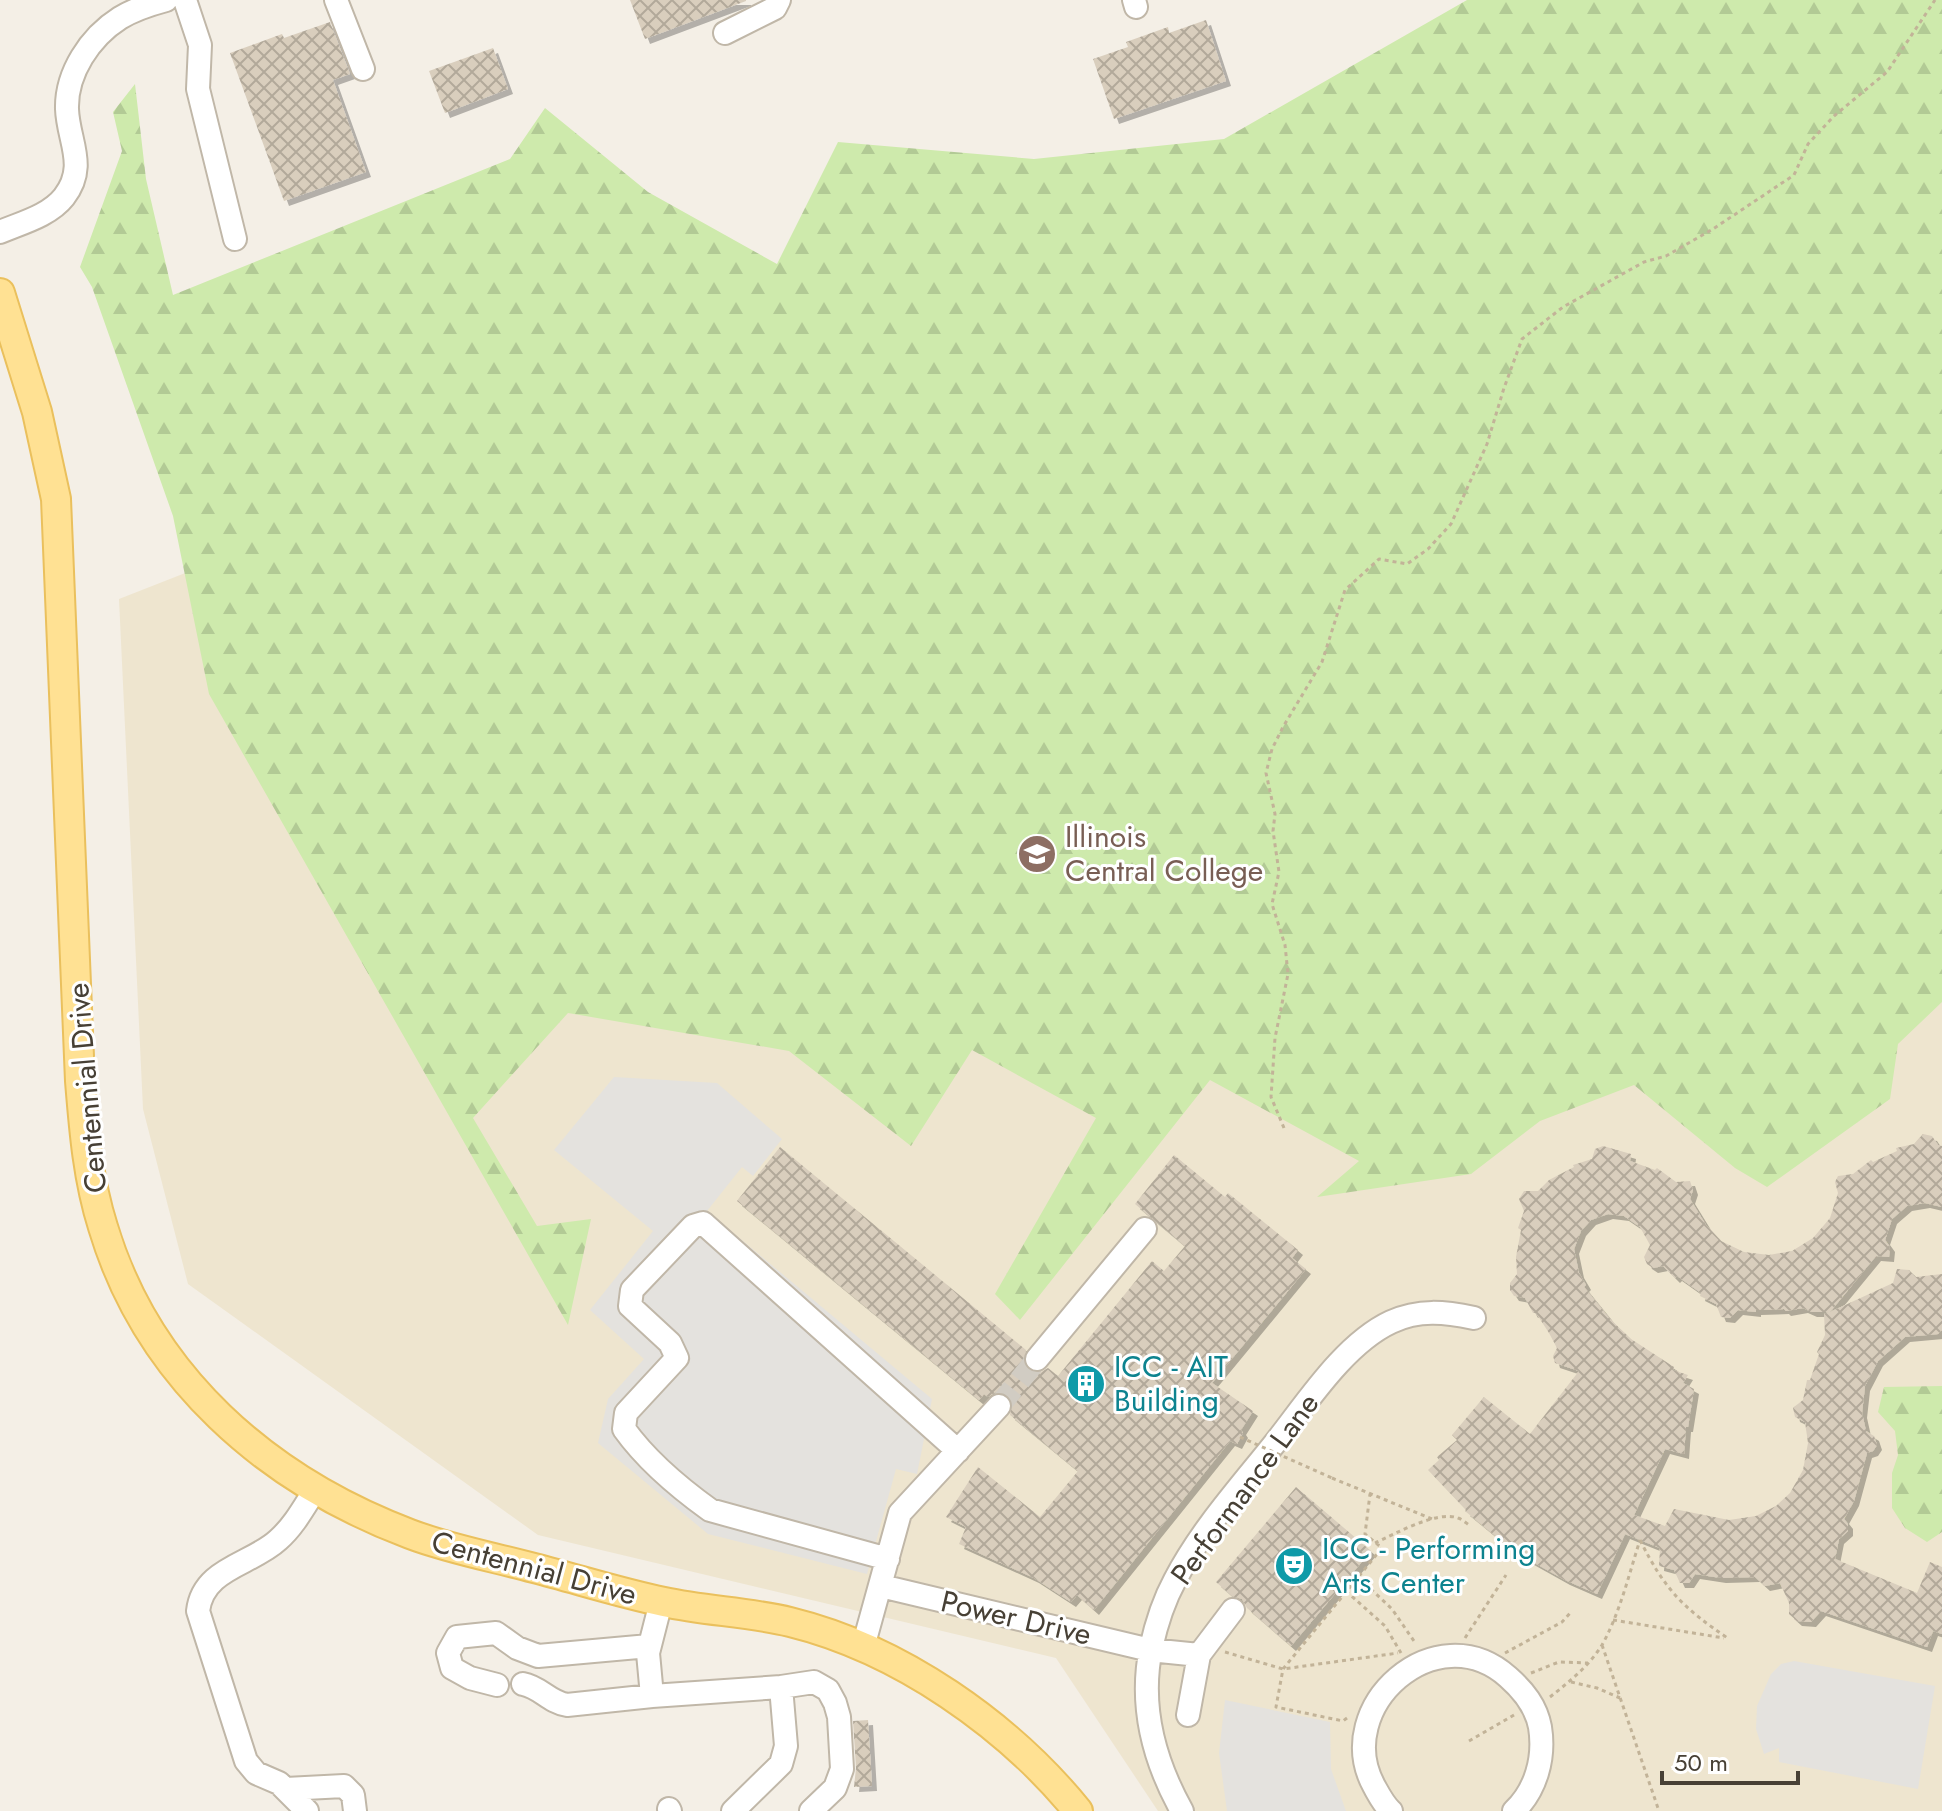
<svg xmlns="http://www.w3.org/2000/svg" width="1942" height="1811" viewBox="0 0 1942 1811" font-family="Jost,sans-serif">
<defs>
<pattern id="forest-firs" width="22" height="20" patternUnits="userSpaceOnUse" patternTransform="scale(2)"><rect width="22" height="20" fill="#ceeaac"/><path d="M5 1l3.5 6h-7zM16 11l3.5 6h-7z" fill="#b2ca95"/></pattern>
<pattern id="building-cross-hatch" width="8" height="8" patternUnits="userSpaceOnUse" patternTransform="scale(2)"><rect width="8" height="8" fill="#d9cebd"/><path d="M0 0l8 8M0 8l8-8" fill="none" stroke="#b2a99a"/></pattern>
<filter id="shadow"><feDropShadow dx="5" dy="5" stdDeviation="0" flood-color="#0004"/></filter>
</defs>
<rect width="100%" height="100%" fill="#f4efe6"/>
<path fill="#eee5cf" d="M1646 0 1942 146V1811H1158L1056 1658 538 1535 188 1284 143 1109 119 599Z"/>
<path fill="url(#forest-firs)" d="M1467 0H1942V1002L1898 1044 1890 1099 1767 1187 1735 1168 1634 1085 1540 1121 1471 1174 1317 1197 1359 1161 1210 1080 1020 1320 995 1294 1096 1118 972 1050 911 1146 789 1051 568 1013 473 1118 537 1226 591 1219 568 1325 209 694 173 516 92 287 80 267 122 151 113 112 135 84 146 179 173 295 510 159 545 108 648 192 777 264 838 142 1034 159 1224 139Z
M1942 1386V1532L1927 1542 1905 1528 1892 1508V1473L1898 1455 1895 1431 1878 1412 1884 1387Z"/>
<path fill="#e4e2de" d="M614 1077 717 1083 782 1139 753 1176 742 1167 707 1211 932 1399 917 1474 896 1469 867 1574 708 1534 598 1443 608 1399 644 1359 590 1310 653 1231 554 1150Z
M1794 1661 1935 1686 1918 1789 1779 1762V1748L1764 1754 1756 1729 1757 1706 1771 1674 1781 1664Z
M1225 1700 1330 1722 1331 1769 1346 1811H1227L1219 1753Z"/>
<path fill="url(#building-cross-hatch)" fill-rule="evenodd" filter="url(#shadow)" d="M630 0H746V1L645 39Z
M1206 20 1226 81 1114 119 1093 59 1128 47 1126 42 1168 27 1169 33Z
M330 22 350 74 333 80 366 172 284 201 230 53 282 34 284 38Z
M493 48 508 89 445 113 429 71Z
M1923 1134 1932 1136 1938 1145 1942 1146V1207L1925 1203 1907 1206 1892 1219 1885 1240 1890 1247 1889 1257 1876 1256 1830 1312 1893 1283 1897 1269 1909 1270 1916 1277 1942 1274V1330L1938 1334 1905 1337 1878 1361 1865 1386 1862 1413 1866 1431 1874 1436 1877 1445 1873 1451 1867 1453 1854 1501 1844 1519 1848 1524V1531L1839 1539 1835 1559 1917 1593 1930 1562 1942 1567V1634L1933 1631 1927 1647 1821 1611 1811 1622 1797 1621 1789 1614V1603L1780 1583 1765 1586 1755 1577 1721 1578 1695 1574 1689 1583H1680L1674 1570 1659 1566 1660 1548 1625 1534 1597 1594 1565 1580 1515 1552 1465 1511 1466 1510 1428 1470 1439 1460 1437 1457 1457 1440 1452 1435 1484 1397 1530 1434 1579 1371 1555 1363 1553 1356 1557 1348 1549 1333 1536 1313H1533L1525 1298 1514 1296 1510 1290V1283L1517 1274 1516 1257 1521 1230 1518 1228 1524 1211 1519 1199 1524 1191H1538L1549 1180 1574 1167 1573 1165 1592 1159 1595 1149 1603 1146 1631 1154 1630 1161 1655 1170 1657 1168 1676 1182 1690 1181 1693 1190 1690 1199 1706 1225 1721 1241 1744 1252 1769 1255 1792 1251 1813 1238 1830 1218 1838 1193 1835 1182 1838 1176 1853 1174 1871 1160 1873 1162 1897 1151 1896 1148 1914 1144ZM1608 1214 1624 1216 1640 1227 1650 1245 1644 1257 1647 1264 1653 1268 1663 1266 1675 1278 1677 1276 1701 1293 1700 1296 1716 1304 1721 1317 1730 1318 1738 1310 1756 1312V1310L1784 1309 1786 1311 1803 1308 1812 1312H1828L1824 1314 1825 1335 1817 1352 1819 1354 1810 1380H1807L1803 1400 1793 1408 1795 1417 1805 1422 1808 1443 1803 1470 1790 1493 1776 1506 1756 1516 1729 1520 1674 1509 1665 1526 1634 1515 1665 1449 1684 1454 1686 1427H1688L1694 1389 1683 1383 1688 1375 1673 1370 1674 1367 1631 1339 1610 1319 1584 1287 1586 1285 1579 1273 1574 1249 1581 1231 1591 1220Z
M780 1147 1026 1350 1024 1363 1034 1373 1041 1372 1048 1368 1058 1376 1152 1261 1164 1271 1185 1246 1135 1204 1174 1155 1225 1197 1228 1193 1298 1250 1292 1258 1306 1269 1212 1383 1253 1411 1241 1430 1243 1433 1237 1444 1230 1441 1094 1610 1077 1595 1071 1602 1034 1578 959 1544 966 1527 946 1517 978 1467 1040 1517 1078 1471 1010 1415 1012 1403 1008 1395 996 1392 988 1397 984 1394 979 1400 737 1201Z
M1296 1487 1371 1551 1291 1646 1247 1608 1242 1599 1232 1596 1216 1582Z
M868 1720 872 1786 854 1787 856 1768 853 1721Z"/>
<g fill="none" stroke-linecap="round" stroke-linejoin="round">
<path stroke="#d1ccc3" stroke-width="22" stroke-dasharray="22 11" stroke-linecap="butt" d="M999 1406 1037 1359"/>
<g stroke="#c0b7a8" stroke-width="26">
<path id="minor" d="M185 0 200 45 198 89 235 239
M336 0 363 69
M1134 0 1136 7
M725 33 775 8 779 0
M0 232C21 223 49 216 64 197 88 166 68 141 67 109 66 73 90 37 120 18 133 10 151 4 166 0
M1037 1359 1145 1229
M888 1559 710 1510C678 1487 647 1461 624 1429L626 1413 677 1358 670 1343 630 1306 632 1290 693 1226 703 1223 958 1451
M881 1586 1150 1650 1199 1655 1188 1715
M661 1602 648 1653 652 1696 781 1687 814 1682 828 1690 835 1703 839 1717 842 1769 835 1788 811 1811
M863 1647 900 1513 999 1406
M1199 1655 1233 1610
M523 1684C540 1687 549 1702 567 1705L652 1696
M497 1685 470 1678 452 1668 448 1653 457 1637 496 1633 517 1648 538 1656 649 1646
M286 1789 344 1786 353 1795 355 1811
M669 1809 670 1811
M307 1811 279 1783 256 1773 246 1761 198 1611C203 1568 251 1565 278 1540 294 1526 304 1507 315 1490
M733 1811 781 1764 786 1746 781 1687
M1182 1811C1154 1761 1139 1706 1151 1648 1156 1625 1163 1602 1175 1580 1201 1530 1240 1487 1275 1443 1306 1404 1344 1344 1391 1322 1419 1309 1445 1312 1474 1318
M1391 1811C1384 1805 1379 1795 1374 1786 1331 1707 1436 1613 1508 1677 1524 1691 1536 1706 1540 1727 1545 1758 1536 1790 1514 1811"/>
</g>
<g stroke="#eac05d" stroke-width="32">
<path id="major" d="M0 293 37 412 56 499 80 1081C84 1131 88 1180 103 1227 148 1377 267 1480 410 1534 449 1549 493 1557 534 1568 577 1579 620 1593 664 1602 705 1611 749 1612 790 1622 900 1649 1008 1725 1078 1811"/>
</g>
<path stroke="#c2b398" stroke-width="3" stroke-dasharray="4 4" stroke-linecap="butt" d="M1284 1128 1271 1097 1275 1038 1288 974 1285 945 1272 904 1279 872 1273 831 1275 814 1266 773 1272 749 1283 727 1322 662 1345 590 1379 559 1407 564 1428 549 1451 524 1487 444 1504 388 1522 339 1563 307 1644 262 1666 256 1713 229 1794 175 1808 144 1834 116 1887 72 1935 0
M1332 1478 1432 1519
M1640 1540C1665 1590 1683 1608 1729 1639
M1375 1543C1395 1534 1437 1510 1458 1518 1462 1519 1466 1523 1469 1525
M1359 1578 1392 1609 1416 1644
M1346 1591 1385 1626 1401 1653
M1613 1620 1724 1638
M1465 1638 1506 1575
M1602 1645 1659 1811
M1225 1652 1283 1669 1398 1653
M1505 1653 1562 1622 1572 1611
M1531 1673 1559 1662 1588 1663
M1571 1682 1597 1688 1620 1698
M1550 1697C1569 1682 1589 1666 1602 1645 1620 1613 1629 1574 1640 1540
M1347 1718 1343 1721 1276 1707 1283 1669 1382 1548 1365 1534 1370 1494
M1469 1741 1514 1715"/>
<use href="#minor" stroke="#fff" stroke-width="22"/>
<use href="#major" stroke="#ffe193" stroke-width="28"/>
<path stroke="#c2b398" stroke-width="3" stroke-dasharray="4 4" stroke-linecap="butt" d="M1240 1437 1332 1478"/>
</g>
<defs>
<g id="university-disc" transform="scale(2)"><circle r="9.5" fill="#8d6e63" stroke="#fff"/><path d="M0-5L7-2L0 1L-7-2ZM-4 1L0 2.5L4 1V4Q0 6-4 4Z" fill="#fff"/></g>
<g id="building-disc" transform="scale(2)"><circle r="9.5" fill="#0f9aa8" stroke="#fff"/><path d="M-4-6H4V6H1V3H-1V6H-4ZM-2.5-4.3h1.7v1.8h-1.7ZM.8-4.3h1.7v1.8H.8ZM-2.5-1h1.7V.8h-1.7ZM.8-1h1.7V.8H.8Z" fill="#fff"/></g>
<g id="theatre-disc" transform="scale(2)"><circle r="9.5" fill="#0f9aa8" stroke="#fff"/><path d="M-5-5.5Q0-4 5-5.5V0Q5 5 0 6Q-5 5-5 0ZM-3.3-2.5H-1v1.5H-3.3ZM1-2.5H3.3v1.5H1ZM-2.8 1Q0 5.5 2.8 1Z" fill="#fff"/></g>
</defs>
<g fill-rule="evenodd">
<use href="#university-disc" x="1037" y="854"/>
<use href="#building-disc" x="1086" y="1384"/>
<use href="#theatre-disc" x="1294" y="1566"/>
</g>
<g text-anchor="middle" stroke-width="6" stroke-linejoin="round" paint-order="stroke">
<g font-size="30" fill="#785e54" stroke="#fff" text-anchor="start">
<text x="1065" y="847">Illinois<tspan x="1065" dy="34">Central College</tspan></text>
</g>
<g font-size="30" fill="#474035" stroke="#fff">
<text transform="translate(87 1088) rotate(-95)" y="10">Centennial Drive</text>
<text transform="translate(1245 1489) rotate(-54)" y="10">Performance Lane</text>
<text transform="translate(534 1568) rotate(15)" y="10">Centennial Drive</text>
<text transform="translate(1016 1618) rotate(13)" y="10">Power Drive</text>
</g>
<g font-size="30" fill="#0d838f" stroke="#fff" text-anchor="start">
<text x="1114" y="1377">ICC - AIT<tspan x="1114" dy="34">Building</tspan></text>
<text x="1322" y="1559">ICC - Performing<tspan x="1322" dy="34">Arts Center</tspan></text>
</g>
</g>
<path d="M1662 1771v12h136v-12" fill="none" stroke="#474035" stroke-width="4"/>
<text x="1674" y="1771" font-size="24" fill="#474035" stroke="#ffffff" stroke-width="6" paint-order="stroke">50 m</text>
</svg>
